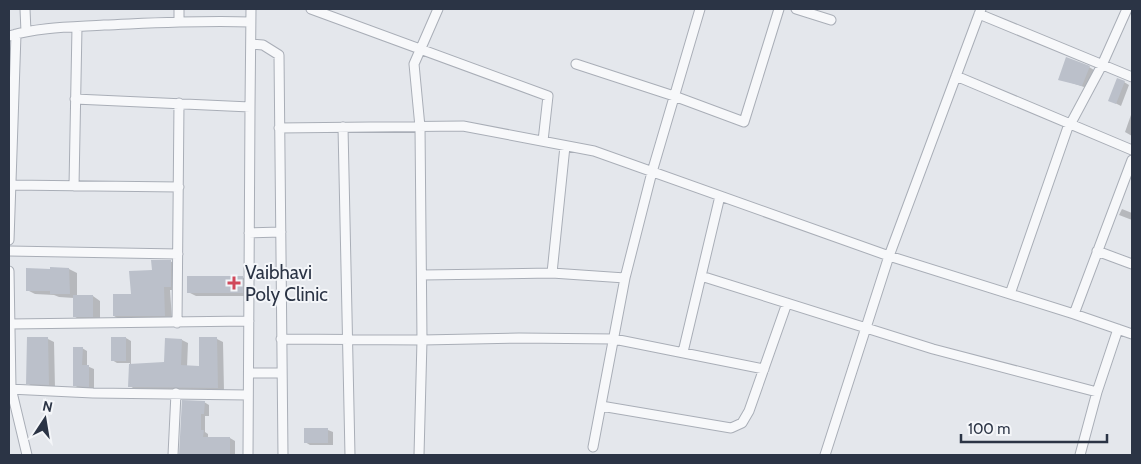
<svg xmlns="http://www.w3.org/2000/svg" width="1141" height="464" viewBox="0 0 1141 464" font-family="Cabin,sans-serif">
<rect width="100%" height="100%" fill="#e4e7ec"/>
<path fill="#0003" d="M1089 67 1094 70 1087 88 1060 79Z
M1124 82 1129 85 1121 106 1115 103Z
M1132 112V136L1125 132Z
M1122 209 1132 213V220L1119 215Z
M170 261 177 265V290H170L172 319 121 320 114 316 153 271Z
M69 269 77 273V296H93L100 301V320L81 321 74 316V298L59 297 54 295 35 294 27 290V270Z
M242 277 250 281V296H196L188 292Z
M126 338 131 341V365L166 364 182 340 188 343 187 367H200V338L217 339 223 342 224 391 136 390 130 386V363H117L112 360Z
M48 339 54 342 55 388 34 387 27 383Z
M82 348 87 351V366L94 369V389L79 388 74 385Z
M183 402H204L209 405V416H205V432L208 434V439L230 438 235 441V455H180Z
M305 429 328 430 333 432V445H310L305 442Z"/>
<path fill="#bbc0ca" d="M1066 57 1090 66 1082 86 1058 80Z
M1117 78 1125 81 1116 104 1108 101Z
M151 260H171V287H164L165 316H113V294H131L129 271 152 270Z
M50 267 69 268 70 294H50V291H26V268L50 269Z
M187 276H243V293H187Z
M73 295H93V317H73Z
M27 337H48L49 385 26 384Z
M111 337H126V361H111Z
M199 337H217L218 388 128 387 129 364 164 362 165 338 182 339 181 365 199 366Z
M73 347H83L82 365H89V387L73 386Z
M182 400 205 401 204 414H201V430H204L203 437H230V455H179Z
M304 428H328V443H304Z"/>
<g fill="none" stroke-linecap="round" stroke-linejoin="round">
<g stroke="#a9aeb7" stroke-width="11">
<path id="minor" d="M25 9 26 32
M179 9V21
M311 9 548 96 543 141
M438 9 414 64 420 127 422 340 519 338 614 339 764 369
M796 9 831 20
M979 14 1132 77
M9 36C39 27 73 27 104 25 153 23 201 20 250 22
M251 44 263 45 279 55 283 455
M576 64 674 96 744 122 779 9
M956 76 1132 150
M75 99 250 107 248 455
M250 107 251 9
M343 127 350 455
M279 128 463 126 594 151 889 256 1074 314 1132 334
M10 185 179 187
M74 186 77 27
M249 233 281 232
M9 240 16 34
M9 251 178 254
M1097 251 1132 264
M9 271 11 388 27 455
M552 273 565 146
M422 275 552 273 625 278
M701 276 933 349 1097 392
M1010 294 1069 124 1071 123 1102 65 1127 9
M1074 314 1132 160
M177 323 179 103
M10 324 249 321
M281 339 422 340 419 455
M683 352 720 196
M249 373H282
M9 389 93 393 248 395
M601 406 731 428 742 423 749 411 787 303
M593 447 625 278 652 172 700 9
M173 455 176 393
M825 455 889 256 981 9
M1080 455 1097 392 1118 329"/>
</g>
<use href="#minor" stroke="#f7f8fa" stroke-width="9"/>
</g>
<path fill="#d1495b" stroke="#f4f6f9" stroke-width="2" d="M231.5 275.5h5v5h5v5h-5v5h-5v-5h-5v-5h5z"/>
<g text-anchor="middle" stroke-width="4" stroke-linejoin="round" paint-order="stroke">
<g font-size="19" fill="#2b3445" stroke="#f4f6f9" text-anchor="start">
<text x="245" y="279">Vaibhavi<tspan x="245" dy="22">Poly Clinic</tspan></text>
</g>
</g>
<rect width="1141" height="464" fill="none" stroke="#2b3445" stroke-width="20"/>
<g transform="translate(45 419) rotate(12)" stroke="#f4f6f9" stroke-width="4" paint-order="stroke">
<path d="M0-4L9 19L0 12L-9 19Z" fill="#2b3445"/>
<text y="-8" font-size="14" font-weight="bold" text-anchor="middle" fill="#2b3445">N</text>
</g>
<path d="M961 434v8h146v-8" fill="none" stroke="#2b3445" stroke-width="2.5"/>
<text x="968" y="434" font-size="15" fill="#2b3445" stroke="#f4f6f9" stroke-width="4" paint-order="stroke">100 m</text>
</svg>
